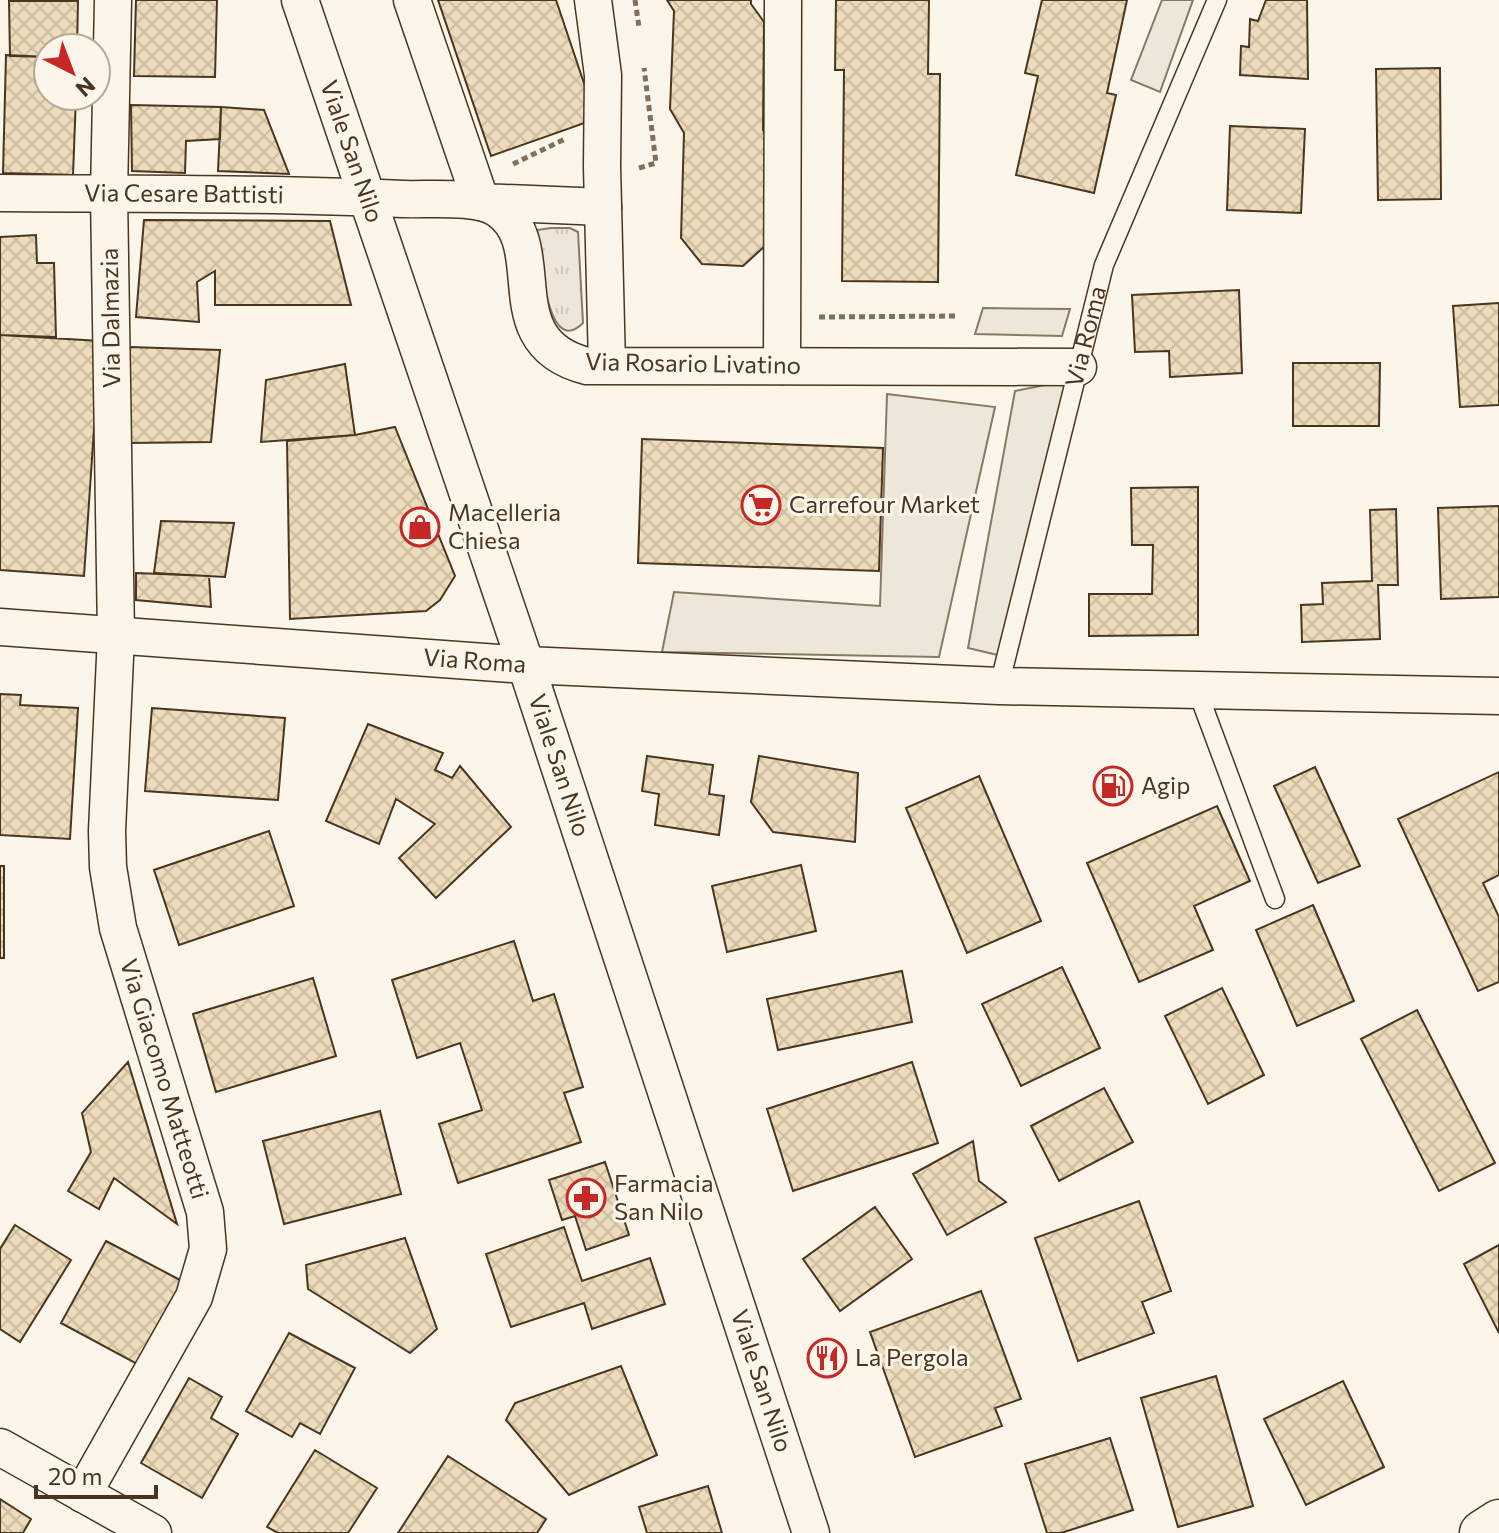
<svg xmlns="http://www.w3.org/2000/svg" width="1499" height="1533" viewBox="0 0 1499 1533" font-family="Commissioner,sans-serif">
<defs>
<pattern id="grass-tufts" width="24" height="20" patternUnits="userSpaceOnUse" patternTransform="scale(2)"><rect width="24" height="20" fill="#ede6d9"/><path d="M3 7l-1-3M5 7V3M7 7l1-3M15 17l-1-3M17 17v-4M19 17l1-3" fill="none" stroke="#cdc6ba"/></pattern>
<pattern id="building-cross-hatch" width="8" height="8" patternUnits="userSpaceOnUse" patternTransform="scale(2)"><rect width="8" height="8" fill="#ecdcbc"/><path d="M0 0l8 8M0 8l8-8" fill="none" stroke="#ccbda1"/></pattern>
</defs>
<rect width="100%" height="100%" fill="#fbf6e9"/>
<path fill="url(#grass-tufts)" stroke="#887966" stroke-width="2" d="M551 228H570L578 232 583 323C545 361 540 247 537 230Z"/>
<path fill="#ede7d9" stroke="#887966" stroke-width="2" d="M1162 0H1193L1160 92 1131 80Z
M983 308 1070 309 1062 336 975 334Z
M1071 380 1006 657 968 648 1015 391Z
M887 394 995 407 939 657 662 652 674 592 880 606Z"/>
<path fill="url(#building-cross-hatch)" stroke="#4a3520" stroke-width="2" d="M136 0H217L215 77 134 76Z
M438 0H556L596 119 491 156Z
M667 0H751V4L764 22 763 130 767 137 766 245 743 266 702 264 681 238 684 133 670 109 674 11Z
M836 0H929L928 74H940L938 282 842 281 844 70H835Z
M1042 0H1127L1107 93 1116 95 1094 193 1016 175 1038 76 1025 73Z
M1266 0H1307L1308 79 1240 75 1241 46 1249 47 1250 19 1258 21Z
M9 1H78L77 48H48V57L10 56Z
M6 55 48 57V96H76L73 175 3 173Z
M1440 68 1441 199 1378 200 1376 69Z
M131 105 221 107 220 139 186 141 185 173 132 171Z
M221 107 264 110 289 174 218 171Z
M1230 126 1305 129 1301 213 1227 210Z
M144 220 330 221 351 305H215V271L197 282 199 322 136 317Z
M36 235 37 263H54L56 337 0 335V237Z
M1239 290 1242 373 1170 377 1169 351 1135 352 1132 295Z
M1499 303V405L1460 407 1453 306Z
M0 335 100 341 84 576 0 570Z
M130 347 220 350 211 442 130 443Z
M1293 363H1380L1379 426H1293Z
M345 364 355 435 261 442 266 380Z
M395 427 455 576 440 600 426 611 290 619 287 441 355 435Z
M642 439 883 448 879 571 638 563Z
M1198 487V635L1089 636V594H1152L1153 545H1132L1131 488Z
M1499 506V597L1441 599 1438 508Z
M1396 509 1398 585H1378L1380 639 1302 642 1301 605 1323 604 1322 583 1372 581 1370 510Z
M161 521 234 523 225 577 154 573Z
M136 573 209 576 211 607 136 600Z
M0 694 21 695 20 705 78 708 70 839 0 835Z
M152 708 285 718 278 800 145 791Z
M368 724 443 753 435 770 452 778 460 766 511 827 436 898 399 858 435 824 396 799 379 844 326 821Z
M647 756 713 765 709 794 724 796 719 835 655 825 659 794 642 791Z
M759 756 858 773 855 842 773 832 751 802Z
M1315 767 1360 866 1318 883 1274 786Z
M1499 772V875L1483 883 1499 917V982L1478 991 1398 819Z
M979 776 1041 921 967 953 906 808Z
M1217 806 1250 881 1194 906 1213 950 1139 982 1087 863Z
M269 831 294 906 179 945 154 870Z
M801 865 816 931 727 952 712 886Z
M0 866H4V958H0Z
M1313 905 1354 1001 1297 1026 1256 930Z
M514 941 533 1001 554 994 583 1087 564 1093 581 1142 458 1183 439 1124 482 1110 460 1043 417 1058 392 980Z
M1062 967 1100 1048 1021 1086 982 1004Z
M902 971 912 1022 778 1050 767 999Z
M313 978 336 1056 216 1092 193 1014Z
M1222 988 1264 1075 1208 1104 1165 1016Z
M1417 1010 1495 1163 1439 1191 1361 1039Z
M128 1062 177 1224 114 1178 99 1209 68 1191 91 1152 82 1113Z
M912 1062 938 1143 793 1191 767 1109Z
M1104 1088 1133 1142 1059 1181 1031 1126Z
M380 1111 401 1194 284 1224 263 1141Z
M973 1141 979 1181 1006 1202 947 1235 913 1174Z
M605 1162 629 1235 586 1250 575 1216 562 1220 549 1180Z
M1139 1201 1171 1291 1142 1302 1154 1333 1078 1361 1035 1238Z
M875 1207 912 1259 840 1311 803 1259Z
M15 1225 71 1260 20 1342 0 1329V1249Z
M564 1227 582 1281 650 1258 665 1304 592 1329 584 1303 511 1327 486 1254Z
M405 1238 437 1329 410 1353 308 1289 306 1265Z
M106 1241 182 1281 137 1364 61 1323Z
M1499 1245V1333L1464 1264Z
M981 1291 1021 1399 995 1408 1002 1426 915 1457 870 1332Z
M289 1333 355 1368 320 1434 300 1423 292 1437 246 1411Z
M621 1366 657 1455 569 1495 506 1420 515 1403Z
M1216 1376 1253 1506 1178 1527 1141 1398Z
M189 1378 222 1397 211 1418 238 1434 202 1498 141 1463Z
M1343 1381 1384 1467 1306 1505 1264 1419Z
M1110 1438 1133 1510 1061 1533H1047L1025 1464Z
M315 1450 377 1488 348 1533H278L267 1527Z
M448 1456 546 1519 537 1533H398Z
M708 1486 722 1533H647L639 1507Z
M0 1499 31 1519 23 1533H0Z"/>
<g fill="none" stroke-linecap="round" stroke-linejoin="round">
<g stroke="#4a3520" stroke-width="21">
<g id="lane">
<path id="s1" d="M999 686 1104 265 1217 0"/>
<path d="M1197 690 1275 899"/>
</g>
</g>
<g stroke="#4a3520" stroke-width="39">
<g id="street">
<path id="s2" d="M300 0 526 665 811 1533"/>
<path d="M412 0 481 202 603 207"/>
<path d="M593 0 603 75 602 166 607 365"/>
<path id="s3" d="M0 193C134 194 269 193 403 199 429 200 477 195 498 209 554 246 492 342 587 366L1078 367"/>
<path d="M782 366 783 0"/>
<path id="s4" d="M0 627 526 665 999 686 1499 696"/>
<path d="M0 1447 153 1533"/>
<path d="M83 1494 194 1297 208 1249 205 1212 118 928 108 867 107 831 116 636 109 194 113 0"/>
</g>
</g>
<g stroke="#4a3520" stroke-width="47">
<path id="secondary" d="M1482 1533 1499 1522"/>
</g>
<path stroke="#7f6f5c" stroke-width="5" stroke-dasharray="6 4" stroke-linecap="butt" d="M635 0 639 27
M513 164 565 139
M639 168 656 163 644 68
M819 317 958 316"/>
<use href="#lane" stroke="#fbf6e9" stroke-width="18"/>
<use href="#street" stroke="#fbf6e9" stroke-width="36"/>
<use href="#secondary" stroke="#fbf6e9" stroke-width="44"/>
</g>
<defs>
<g id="supermarket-ring" transform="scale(2)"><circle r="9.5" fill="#fbf6e9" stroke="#c62828" stroke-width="1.5"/><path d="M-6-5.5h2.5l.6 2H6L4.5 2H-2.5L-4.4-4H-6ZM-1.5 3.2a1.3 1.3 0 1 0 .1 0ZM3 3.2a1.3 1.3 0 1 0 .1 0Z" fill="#c62828"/></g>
<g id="shop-ring" transform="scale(2)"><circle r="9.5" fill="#fbf6e9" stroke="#c62828" stroke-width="1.5"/><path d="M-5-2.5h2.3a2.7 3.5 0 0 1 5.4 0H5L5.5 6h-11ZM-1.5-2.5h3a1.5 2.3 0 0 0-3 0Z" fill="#c62828"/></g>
<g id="fuel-ring" transform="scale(2)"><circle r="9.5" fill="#fbf6e9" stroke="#c62828" stroke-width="1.5"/><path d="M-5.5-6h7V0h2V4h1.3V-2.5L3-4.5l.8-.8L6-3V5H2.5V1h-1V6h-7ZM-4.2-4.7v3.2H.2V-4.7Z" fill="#c62828"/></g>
<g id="pharmacy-ring" transform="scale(2)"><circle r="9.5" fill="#fbf6e9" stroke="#c62828" stroke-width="1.5"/><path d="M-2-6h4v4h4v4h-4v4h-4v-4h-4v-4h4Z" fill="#c62828"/></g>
<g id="restaurant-ring" transform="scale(2)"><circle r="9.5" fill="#fbf6e9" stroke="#c62828" stroke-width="1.5"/><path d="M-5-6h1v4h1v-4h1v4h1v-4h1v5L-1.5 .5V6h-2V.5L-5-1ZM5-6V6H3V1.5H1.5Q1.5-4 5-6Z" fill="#c62828"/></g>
</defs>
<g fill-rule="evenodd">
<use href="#supermarket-ring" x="761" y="505"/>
<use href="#shop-ring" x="420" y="527"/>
<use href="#fuel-ring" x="1113" y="786"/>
<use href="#pharmacy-ring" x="586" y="1198"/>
<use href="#restaurant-ring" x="827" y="1358"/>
</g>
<g text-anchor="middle" stroke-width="6" stroke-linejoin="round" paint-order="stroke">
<g font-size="24" fill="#4a3520" stroke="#fbf6e9">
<text dy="8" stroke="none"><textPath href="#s2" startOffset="160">Viale San Nilo</textPath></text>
<text dy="8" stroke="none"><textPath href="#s3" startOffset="184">Via Cesare Battisti</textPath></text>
<text transform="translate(111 318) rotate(-91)" y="8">Via Dalmazia</text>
<text dy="8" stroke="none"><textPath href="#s1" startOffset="360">Via Roma</textPath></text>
<text transform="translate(693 364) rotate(1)" y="8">Via Rosario Livatino</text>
<text dy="8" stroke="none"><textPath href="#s4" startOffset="476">Via Roma</textPath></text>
<text dy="8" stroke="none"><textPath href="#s2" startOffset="808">Viale San Nilo</textPath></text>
<text transform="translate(164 1079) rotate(73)" y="8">Via Giacomo Matteotti</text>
<text dy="8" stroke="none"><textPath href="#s2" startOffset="1456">Viale San Nilo</textPath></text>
</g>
<g font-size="24" fill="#4a3520" stroke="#fbf6e9" text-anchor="start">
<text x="789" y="513">Carrefour Market</text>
<text x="448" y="521">Macelleria<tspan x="448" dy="28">Chiesa</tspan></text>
<text x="1141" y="794">Agip</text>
<text x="614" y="1192">Farmacia<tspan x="614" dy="28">San Nilo</tspan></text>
<text x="855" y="1366">La Pergola</text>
</g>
</g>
<g transform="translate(72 72) rotate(138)"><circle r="38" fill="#fbf6e9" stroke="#b4a999" stroke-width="2"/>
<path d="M0-6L14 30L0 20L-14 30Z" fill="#c62828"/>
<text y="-12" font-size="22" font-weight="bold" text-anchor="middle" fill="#4a3520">N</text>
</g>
<path d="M36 1485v12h120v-12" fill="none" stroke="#4a3520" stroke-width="4"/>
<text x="48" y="1485" font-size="24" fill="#4a3520" stroke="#fbf6e9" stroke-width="6" paint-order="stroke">20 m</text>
</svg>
